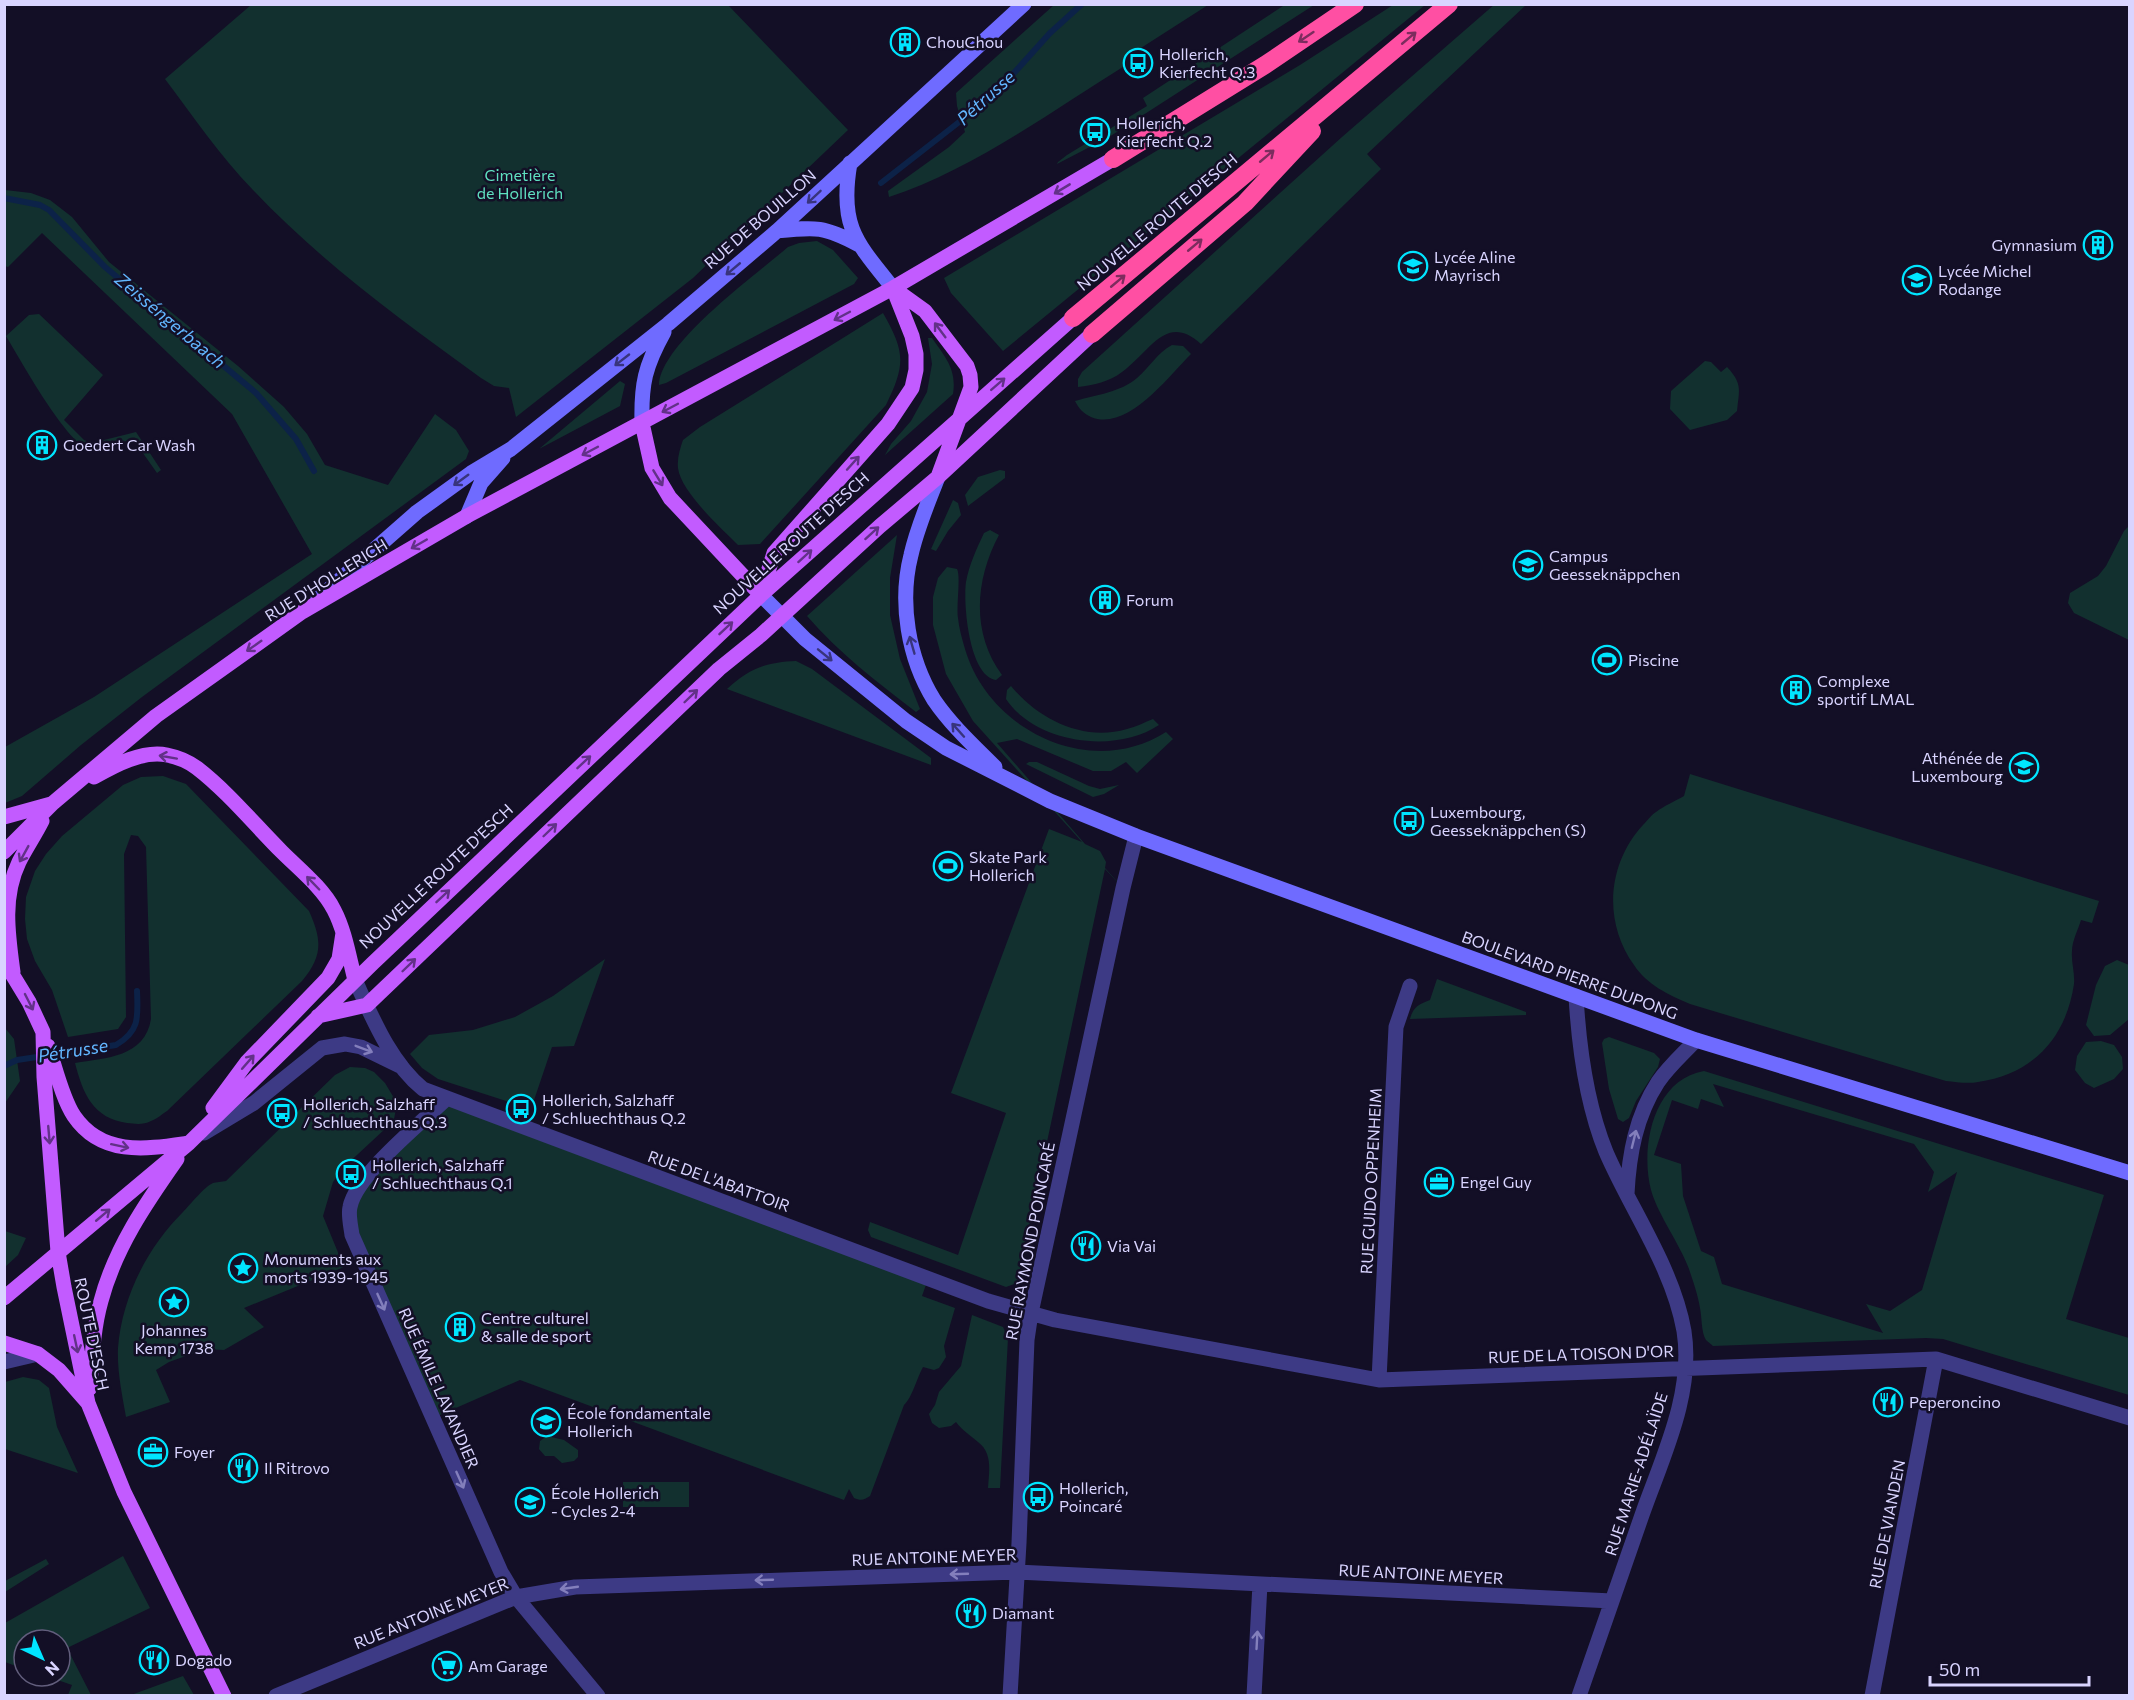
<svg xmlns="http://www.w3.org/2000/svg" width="2134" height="1700" viewBox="0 0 2134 1700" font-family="Commissioner,sans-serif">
<rect width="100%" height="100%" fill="#130f26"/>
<path fill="#12302f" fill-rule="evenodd" d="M1286 4 1314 5 1109 137 1057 164 1058 162 1067 155 1147 106 1143 98Z
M1495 4 1526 5 1367 154 1381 169 1201 344C1166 312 1150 352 1122 372 1109 382 1094 385 1078 387V379L1082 372 1342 137Z
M251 5H728L848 130 693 278 516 417 509 388 494 386 481 378C401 320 321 262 253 190 220 156 193 116 165 79Z
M1054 5H1208L1130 55 1126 65C1052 111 972 170 889 197L888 191 949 147 965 132 957 106 956 93Z
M1393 5H1425L1003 351 951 293 944 278 1300 65Z
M5 190 31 193 50 200 72 217 109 262 238 366 284 407 307 434 325 465 388 485 435 414 456 430 469 451 466 459 142 697 81 745 22 796 5 803V747L94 697 312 554 232 414 42 233 8 267 5 266Z
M817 241 833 250 858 278 854 284 666 383 659 385C660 344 757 274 788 247L799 243Z
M883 313C905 352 906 364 886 405L760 544 738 545C721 528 681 492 678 468 677 458 680 449 683 440L700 427Z
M39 314 103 375 64 420 84 440 92 443 136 432 161 470 157 473 133 439C122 442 103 450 92 450 69 449 19 357 6 336L29 315Z
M928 338H932C945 357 957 369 953 394L885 455 891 444 911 421 927 392 932 364Z
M1172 345 1183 346 1191 354C1168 377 1127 432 1091 417 1083 413 1079 409 1075 401 1096 395 1121 392 1137 378 1150 367 1157 353 1172 345Z
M1705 361 1711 362 1721 372 1727 367C1743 384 1739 390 1737 411L1727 420 1690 430 1670 409 1671 391Z
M620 381 625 384 620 406 539 449Z
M1000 470 1005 471V478L968 506 965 495 978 477Z
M953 500 958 503 961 515 948 531 936 551 931 549Z
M2128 527 2130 529 2129 640 2074 613 2068 603 2070 593 2098 576 2106 566 2124 531Z
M990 530 999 535C975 580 971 633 1002 675L996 680C969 676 963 603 966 582 969 565 977 548 984 533Z
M897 535 890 578V615L900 659 920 709 916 712C877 682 839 653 807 616Z
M947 567 957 569C961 576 956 606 958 618 959 628 962 639 965 649 989 731 1091 780 1166 732L1173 739 1137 773 1126 762 1111 771H1093L1017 739 997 743 1085 844 1100 851 1106 862 1105 868 1123 888 1105 869 1017 1283 1006 1287 871 1237 868 1230 870 1222 958 1255 1006 1113 951 1093 1049 829 1082 842 973 721 946 674 933 625V597L938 578Z
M796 661 812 669 931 758V765L727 689C749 669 766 662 796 661Z
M1011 686C1038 719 1083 742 1127 729 1136 727 1145 722 1153 719L1159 725C1116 754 1036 744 1006 699L1007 690Z
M1029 762H1037L1089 786 1100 789 1119 785 1104 794 1093 797 1026 764Z
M1690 774 2099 901 2092 923 2081 920C2078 930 2072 941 2072 951 2071 962 2075 973 2074 984 2066 1038 2033 1074 1978 1082 1968 1084 1956 1082 1946 1081L1690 1004C1669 995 1647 985 1634 965 1603 922 1607 864 1643 825 1647 821 1651 815 1656 812 1664 806 1675 801 1684 796Z
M163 776 186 784 309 911C322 940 323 956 302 981L167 1111C162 1114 157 1119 151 1121 143 1125 136 1124 127 1123 93 1118 83 1094 75 1063 106 1058 145 1057 151 1019L146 847 138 836 131 835 124 854 126 1017 118 1029 68 1037 52 990 35 961 27 939 25 919 26 897 35 871 46 854 62 836 123 785 141 777Z
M605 959 574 1046 552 1047 531 1109 438 1079 422 1068 410 1054 429 1035 473 1030 515 1017 553 996Z
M2117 960 2129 965V1019L2110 1035 2094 1036 2086 1025 2096 985 2105 966Z
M1437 979 1526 1012V1015L1410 1019C1413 1007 1419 1004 1430 1000Z
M5 1028 14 1039 20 1081 5 1103Z
M1609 1037 1654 1053 1660 1059 1658 1067 1636 1101 1629 1118 1623 1122 1618 1119 1609 1089 1602 1043 1604 1039Z
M2101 1041 2114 1045 2122 1057 2123 1069 2114 1079 2094 1088 2085 1083 2075 1070 2077 1056 2086 1042Z
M350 1067 365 1068 374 1072 385 1083 394 1098 396 1109 394 1119 386 1128 343 1168 333 1182 323 1216 344 1267 244 1308 264 1327 224 1350 205 1349 169 1362 156 1370 170 1402 126 1417C122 1394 117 1371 118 1348 122 1297 147 1248 183 1212 190 1205 204 1187 213 1183 216 1182 222 1182 226 1181L335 1075Z
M1704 1071 2104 1195 2066 1319 2129 1338V1395L1943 1339 1926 1338 1713 1346C1711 1344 1708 1342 1706 1340 1701 1332 1702 1317 1700 1308 1698 1295 1693 1281 1689 1269 1680 1244 1658 1215 1651 1190 1640 1147 1653 1080 1704 1071ZM1713 1084 1914 1144 1934 1172 1928 1192 1957 1172 1922 1290 1890 1311 1866 1304 1883 1333 1722 1284 1714 1257 1701 1251 1683 1196 1681 1164 1654 1155 1672 1100 1698 1109 1701 1099 1724 1107Z
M446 1099 928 1279 922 1296 955 1308 944 1346 946 1357 939 1368 934 1370 923 1367C917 1378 912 1398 904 1405L870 1496C864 1500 861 1501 854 1498L849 1489 844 1500 520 1380 433 1418 352 1235 360 1186Z
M5 1231 26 1238 18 1255 5 1267Z
M972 1315 1003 1327 1008 1338 1000 1488H988C989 1472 993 1453 978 1442 970 1435 963 1431 956 1422L951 1426 939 1428 932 1423 929 1414 935 1405 939 1392 961 1366Z
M23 1377 39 1380 49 1388 57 1427 78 1473 5 1449V1382Z
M547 1436 564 1440 578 1450V1457L574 1461 562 1463 554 1456H545L539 1449 540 1441Z
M623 1482H689V1507H623Z
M123 1556 150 1608 67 1648 91 1695H68L72 1685 46 1676H60V1640H24V1669L5 1662V1623Z
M46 1559 49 1564 5 1592V1581Z
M183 1676 194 1695H131Z"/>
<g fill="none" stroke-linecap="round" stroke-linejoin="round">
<path stroke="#0c2248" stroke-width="6" d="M881 183 995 94 1050 33 1082 4
M4 198 40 205 49 210 105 267 256 393 296 439 314 471
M4 1066 17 1060 116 1045C140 1031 138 1017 137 991"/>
<path stroke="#3d3a85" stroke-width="15" d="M355 980C372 1017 390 1062 423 1089L988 1301 1055 1320 1379 1380 1936 1359 2130 1418
M1576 996C1579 1049 1586 1103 1606 1152 1631 1210 1673 1268 1684 1331 1694 1394 1662 1458 1642 1515 1621 1575 1600 1635 1579 1696
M446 1099C422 1122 356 1175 350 1207 348 1215 351 1227 352 1235L501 1572 516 1597 598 1696
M204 1133 254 1103 322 1048 345 1044 361 1047 402 1067
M1627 1194C1629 1154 1636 1116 1658 1082 1669 1066 1684 1053 1696 1040
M4 1362 38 1354
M1379 1380 1396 1027 1410 986
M276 1696 516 1597 575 1587 1017 1572 1612 1601
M1010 1696 1019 1543 1027 1340 1031 1313 1123 888 1136 836
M1254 1696 1260 1584
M1872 1696 1936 1359"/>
<path stroke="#6f6bff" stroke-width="15" d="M850 163C839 226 856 242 893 288
M777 231C816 227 824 226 859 245
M642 423C641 384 645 366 664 332
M938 477C928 503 917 528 911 555 899 602 908 658 934 700 951 725 974 746 995 767
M467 516 481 483 503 458
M761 595 805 639 906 721 946 748 1050 801 1136 836 1696 1040 2130 1173
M318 599 417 512 471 473 511 449 668 324 777 231 1024 4"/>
<path stroke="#c25bff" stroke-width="15" d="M893 288 925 311 967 366 970 375 971 387 939 474
M642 423 652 468 670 498 761 595
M761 594 774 553 888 424 912 388 916 370V354L912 336 893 288
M94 777C115 765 143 750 167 755 177 757 189 762 197 768 228 792 254 824 282 852 299 869 323 888 334 910 345 931 349 957 355 980
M4 817 51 804
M4 852 53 803 156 716 302 612 467 516 893 288 1113 159
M4 961 29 1002 43 1032 44 1077 58 1252 64 1287 88 1403 124 1492 224 1696
M13 972C8 935 2 897 19 862 26 848 35 835 42 821
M318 1016 367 1005 719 669 761 635 880 526 938 477 1092 334
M48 1046C55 1066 62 1098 74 1116 102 1157 147 1149 189 1143
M213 1108 247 1062 328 978 339 959 343 933
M4 1298 189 1143 373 963 761 595 1073 318
M4 1343 38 1354 59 1370 88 1403
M90 1388C92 1359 93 1329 101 1301 115 1248 146 1203 177 1159"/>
<path stroke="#ff4fa3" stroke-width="18" d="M1113 159 1265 65 1355 4
M1073 318 1449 4
M1092 334 1245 203 1312 131"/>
</g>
<defs><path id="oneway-shaft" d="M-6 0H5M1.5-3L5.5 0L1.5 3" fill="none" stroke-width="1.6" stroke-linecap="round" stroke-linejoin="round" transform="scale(1.5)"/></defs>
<g stroke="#7d2c5e">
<use href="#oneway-shaft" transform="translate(1306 37) rotate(146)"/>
<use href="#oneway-shaft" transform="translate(1409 38) rotate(-40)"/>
<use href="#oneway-shaft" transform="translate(1267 156) rotate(-40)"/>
<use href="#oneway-shaft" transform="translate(1195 245) rotate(-40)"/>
<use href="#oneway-shaft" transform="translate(1118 281) rotate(-40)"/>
</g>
<g stroke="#623188">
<use href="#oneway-shaft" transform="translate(1062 189) rotate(149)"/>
<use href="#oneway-shaft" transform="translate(842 316) rotate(152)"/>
<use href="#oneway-shaft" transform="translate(940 330) rotate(-127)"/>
<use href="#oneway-shaft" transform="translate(998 384) rotate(-41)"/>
<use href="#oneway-shaft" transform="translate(670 408) rotate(152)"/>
<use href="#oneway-shaft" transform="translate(590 451) rotate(152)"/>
<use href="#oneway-shaft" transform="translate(853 463) rotate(-48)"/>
<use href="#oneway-shaft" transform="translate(658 478) rotate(59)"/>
<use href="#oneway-shaft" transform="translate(872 533) rotate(-42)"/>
<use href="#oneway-shaft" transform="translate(419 544) rotate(150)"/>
<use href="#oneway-shaft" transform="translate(805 556) rotate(-42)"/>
<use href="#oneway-shaft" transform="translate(726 628) rotate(-43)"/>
<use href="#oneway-shaft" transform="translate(254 646) rotate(145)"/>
<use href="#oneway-shaft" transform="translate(691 696) rotate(-44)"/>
<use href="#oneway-shaft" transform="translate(168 757) rotate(-170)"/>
<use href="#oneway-shaft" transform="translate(584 762) rotate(-43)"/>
<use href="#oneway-shaft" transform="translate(550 830) rotate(-44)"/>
<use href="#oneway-shaft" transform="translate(24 854) rotate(119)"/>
<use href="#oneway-shaft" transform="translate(313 883) rotate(-134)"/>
<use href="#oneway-shaft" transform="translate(443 896) rotate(-43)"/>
<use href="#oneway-shaft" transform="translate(409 965) rotate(-44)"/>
<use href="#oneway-shaft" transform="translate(29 1002) rotate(63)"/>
<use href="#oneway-shaft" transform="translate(248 1062) rotate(-49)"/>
<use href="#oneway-shaft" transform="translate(49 1135) rotate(85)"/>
<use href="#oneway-shaft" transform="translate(120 1146) rotate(12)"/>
<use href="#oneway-shaft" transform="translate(103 1215) rotate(-40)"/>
<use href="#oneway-shaft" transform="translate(76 1344) rotate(78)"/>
</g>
<g stroke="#38347d">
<use href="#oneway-shaft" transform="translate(814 197) rotate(137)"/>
<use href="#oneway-shaft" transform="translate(733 269) rotate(140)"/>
<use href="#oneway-shaft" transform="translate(622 360) rotate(142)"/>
<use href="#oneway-shaft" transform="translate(461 480) rotate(144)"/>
<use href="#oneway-shaft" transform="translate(912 645) rotate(-106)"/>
<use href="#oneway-shaft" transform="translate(825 655) rotate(39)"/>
<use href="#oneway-shaft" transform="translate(958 730) rotate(-132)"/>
</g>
<g stroke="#837fbc">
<use href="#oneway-shaft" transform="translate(364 1049) rotate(21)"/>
<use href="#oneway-shaft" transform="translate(1634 1139) rotate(-76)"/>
<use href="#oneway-shaft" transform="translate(381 1302) rotate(66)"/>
<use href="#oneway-shaft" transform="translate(460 1480) rotate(66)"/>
<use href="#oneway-shaft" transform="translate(959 1574) rotate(178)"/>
<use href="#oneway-shaft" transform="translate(764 1580) rotate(178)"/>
<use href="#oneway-shaft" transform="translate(569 1588) rotate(172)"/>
<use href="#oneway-shaft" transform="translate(1257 1640) rotate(-87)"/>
</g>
<defs>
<g id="building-ring" transform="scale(1.5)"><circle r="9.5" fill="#130f26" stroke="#00e5ff" stroke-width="1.5"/><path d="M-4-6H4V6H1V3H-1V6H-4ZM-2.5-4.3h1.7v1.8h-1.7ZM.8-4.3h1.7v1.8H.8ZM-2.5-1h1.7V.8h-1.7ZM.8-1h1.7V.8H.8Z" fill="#00e5ff"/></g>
<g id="bus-ring" transform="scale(1.5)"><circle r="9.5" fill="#130f26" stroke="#00e5ff" stroke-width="1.5"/><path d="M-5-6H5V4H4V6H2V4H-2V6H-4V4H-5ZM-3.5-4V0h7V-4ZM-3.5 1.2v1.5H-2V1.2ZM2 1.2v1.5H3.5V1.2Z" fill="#00e5ff"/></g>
<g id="school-ring" transform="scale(1.5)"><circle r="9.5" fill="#130f26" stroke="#00e5ff" stroke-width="1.5"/><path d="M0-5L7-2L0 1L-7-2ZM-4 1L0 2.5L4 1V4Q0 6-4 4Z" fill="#00e5ff"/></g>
<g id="stadium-ring" transform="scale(1.5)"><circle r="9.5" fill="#130f26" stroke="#00e5ff" stroke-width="1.5"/><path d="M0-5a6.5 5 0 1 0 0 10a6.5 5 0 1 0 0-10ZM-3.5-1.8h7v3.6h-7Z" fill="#00e5ff"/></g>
<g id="office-ring" transform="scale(1.5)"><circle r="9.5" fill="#130f26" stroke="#00e5ff" stroke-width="1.5"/><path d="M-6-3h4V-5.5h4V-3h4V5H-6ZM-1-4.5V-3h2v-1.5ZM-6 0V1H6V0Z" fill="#00e5ff"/></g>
<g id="restaurant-ring" transform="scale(1.5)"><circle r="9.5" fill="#130f26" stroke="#00e5ff" stroke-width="1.5"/><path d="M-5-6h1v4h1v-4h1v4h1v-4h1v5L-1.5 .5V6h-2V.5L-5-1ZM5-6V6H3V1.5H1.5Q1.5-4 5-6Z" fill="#00e5ff"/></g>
<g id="sight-ring" transform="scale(1.5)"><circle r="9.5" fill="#130f26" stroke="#00e5ff" stroke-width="1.5"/><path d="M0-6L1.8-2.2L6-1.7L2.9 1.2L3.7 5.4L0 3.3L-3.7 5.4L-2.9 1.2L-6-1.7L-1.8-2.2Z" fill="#00e5ff"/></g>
<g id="supermarket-ring" transform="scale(1.5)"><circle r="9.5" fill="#130f26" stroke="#00e5ff" stroke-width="1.5"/><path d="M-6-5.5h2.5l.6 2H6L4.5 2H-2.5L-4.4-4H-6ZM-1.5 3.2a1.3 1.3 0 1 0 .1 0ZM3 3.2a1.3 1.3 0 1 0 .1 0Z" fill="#00e5ff"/></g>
</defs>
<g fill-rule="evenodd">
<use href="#building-ring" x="905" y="42"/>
<use href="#bus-ring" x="1138" y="63"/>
<use href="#bus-ring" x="1095" y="132"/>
<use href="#building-ring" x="2098" y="245"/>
<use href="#school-ring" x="1413" y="266"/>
<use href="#school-ring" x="1917" y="280"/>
<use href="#building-ring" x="42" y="445"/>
<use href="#school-ring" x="1528" y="565"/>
<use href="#building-ring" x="1105" y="600"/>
<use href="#stadium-ring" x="1607" y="660"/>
<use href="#building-ring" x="1796" y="690"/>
<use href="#school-ring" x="2024" y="767"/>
<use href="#bus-ring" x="1409" y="821"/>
<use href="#stadium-ring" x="948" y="866"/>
<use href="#bus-ring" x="521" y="1109"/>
<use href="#bus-ring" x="282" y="1113"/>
<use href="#bus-ring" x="351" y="1174"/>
<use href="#office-ring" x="1439" y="1182"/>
<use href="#restaurant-ring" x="1086" y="1246"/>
<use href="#sight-ring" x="243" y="1268"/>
<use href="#sight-ring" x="174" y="1302"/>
<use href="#building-ring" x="460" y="1327"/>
<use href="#restaurant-ring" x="1888" y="1402"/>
<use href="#school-ring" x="546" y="1422"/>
<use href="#office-ring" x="153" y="1452"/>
<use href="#restaurant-ring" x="243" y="1468"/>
<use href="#bus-ring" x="1038" y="1497"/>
<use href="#school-ring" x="530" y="1502"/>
<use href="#restaurant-ring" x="971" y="1613"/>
<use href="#restaurant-ring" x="154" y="1660"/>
<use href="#supermarket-ring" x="447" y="1666"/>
</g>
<g text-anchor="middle" stroke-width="5" stroke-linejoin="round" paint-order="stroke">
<g font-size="16" fill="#d9d4ff" stroke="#130f26" text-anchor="start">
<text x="926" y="48">ChouChou</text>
<text x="1159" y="60">Hollerich,<tspan x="1159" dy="18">Kierfecht Q.3</tspan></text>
<text x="1116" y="129">Hollerich,<tspan x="1116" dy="18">Kierfecht Q.2</tspan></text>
<text x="2077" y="251" text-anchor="end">Gymnasium</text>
<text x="1434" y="263">Lycée Aline<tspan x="1434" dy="18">Mayrisch</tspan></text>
<text x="1938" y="277">Lycée Michel<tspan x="1938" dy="18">Rodange</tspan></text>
<text x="63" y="451">Goedert Car Wash</text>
<text x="1549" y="562">Campus<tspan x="1549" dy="18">Geesseknäppchen</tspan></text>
<text x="1126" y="606">Forum</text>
<text x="1628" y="666">Piscine</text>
<text x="1817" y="687">Complexe<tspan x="1817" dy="18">sportif LMAL</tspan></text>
<text x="2003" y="764" text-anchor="end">Athénée de<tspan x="2003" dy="18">Luxembourg</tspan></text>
<text x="1430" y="818">Luxembourg,<tspan x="1430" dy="18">Geesseknäppchen (S)</tspan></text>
<text x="969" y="863">Skate Park<tspan x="969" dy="18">Hollerich</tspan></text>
<text x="542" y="1106">Hollerich, Salzhaff<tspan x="542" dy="18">/ Schluechthaus Q.2</tspan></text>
<text x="303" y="1110">Hollerich, Salzhaff<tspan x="303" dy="18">/ Schluechthaus Q.3</tspan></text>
<text x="372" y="1171">Hollerich, Salzhaff<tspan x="372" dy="18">/ Schluechthaus Q.1</tspan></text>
<text x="1460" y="1188">Engel Guy</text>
<text x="1107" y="1252">Via Vai</text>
<text x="264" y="1265">Monuments aux<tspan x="264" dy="18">morts 1939-1945</tspan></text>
<text x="481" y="1324">Centre culturel<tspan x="481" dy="18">&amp; salle de sport</tspan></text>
<text x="174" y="1336" text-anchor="middle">Johannes<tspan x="174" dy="18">Kemp 1738</tspan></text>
<text x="1909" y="1408">Peperoncino</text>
<text x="567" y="1419">École fondamentale<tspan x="567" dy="18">Hollerich</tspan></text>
<text x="174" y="1458">Foyer</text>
<text x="264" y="1474">Il Ritrovo</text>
<text x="1059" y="1494">Hollerich,<tspan x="1059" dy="18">Poincaré</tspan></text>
<text x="551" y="1499">École Hollerich<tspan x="551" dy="18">- Cycles 2-4</tspan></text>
<text x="992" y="1619">Diamant</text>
<text x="175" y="1666">Dogado</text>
<text x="468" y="1672">Am Garage</text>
</g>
<g font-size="16" fill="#5fe0c0" stroke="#130f26">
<text x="520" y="181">Cimetière<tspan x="520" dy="18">de Hollerich</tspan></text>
</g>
<g font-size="16" fill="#d9d4ff" stroke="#130f26">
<text transform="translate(760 219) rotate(-41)" y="6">RUE DE BOUILLON</text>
<text transform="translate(1157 222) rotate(-40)" y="6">NOUVELLE ROUTE D'ESCH</text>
<text transform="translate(791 543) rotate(-42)" y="6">NOUVELLE ROUTE D'ESCH</text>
<text transform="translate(326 580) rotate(-32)" y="6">RUE D'HOLLERICH</text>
<text transform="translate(436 876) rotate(-43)" y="6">NOUVELLE ROUTE D'ESCH</text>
<text transform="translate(1570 975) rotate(20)" y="6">BOULEVARD PIERRE DUPONG</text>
<text transform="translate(719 1181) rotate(20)" y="6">RUE DE L'ABATTOIR</text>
<text transform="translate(1371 1181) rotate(-87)" y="6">RUE GUIDO OPPENHEIM</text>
<text transform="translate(1030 1241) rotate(-79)" y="6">RUE RAYMOND POINCARÉ</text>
<text transform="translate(92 1334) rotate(78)" y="6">ROUTE D'ESCH</text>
<text transform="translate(1581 1354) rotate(-2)" y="6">RUE DE LA TOISON D'OR</text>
<text transform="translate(439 1388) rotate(66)" y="6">RUE ÉMILE LAVANDIER</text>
<text transform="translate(1636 1474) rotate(-72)" y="6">RUE MARIE-ADÉLAÏDE</text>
<text transform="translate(1887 1524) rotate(-79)" y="6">RUE DE VIANDEN</text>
<text transform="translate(934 1557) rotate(-2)" y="6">RUE ANTOINE MEYER</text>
<text transform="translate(1421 1574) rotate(3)" y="6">RUE ANTOINE MEYER</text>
<text transform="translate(431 1613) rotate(-22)" y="6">RUE ANTOINE MEYER</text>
</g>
<g font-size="18" font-style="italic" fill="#62b6ff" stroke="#130f26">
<text transform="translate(986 98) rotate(-42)" y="6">Pétrusse</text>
<text transform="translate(170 321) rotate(40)" y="6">Zeisséngerbaach</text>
<text transform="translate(73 1051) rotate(-9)" y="6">Pétrusse</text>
</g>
</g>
<rect width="2134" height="1700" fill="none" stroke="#d9d4ff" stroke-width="12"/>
<g transform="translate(42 1658) rotate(136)"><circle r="28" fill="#130f26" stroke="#625e7d" stroke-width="1.5"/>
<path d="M0-4.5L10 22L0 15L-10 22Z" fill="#00e5ff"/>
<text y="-9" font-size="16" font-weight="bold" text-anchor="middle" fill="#d9d4ff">N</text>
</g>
<path d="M1930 1676v9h159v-9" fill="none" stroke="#d9d4ff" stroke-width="3"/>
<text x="1939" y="1676" font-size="18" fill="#d9d4ff" stroke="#130f26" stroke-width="4.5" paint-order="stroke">50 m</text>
</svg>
